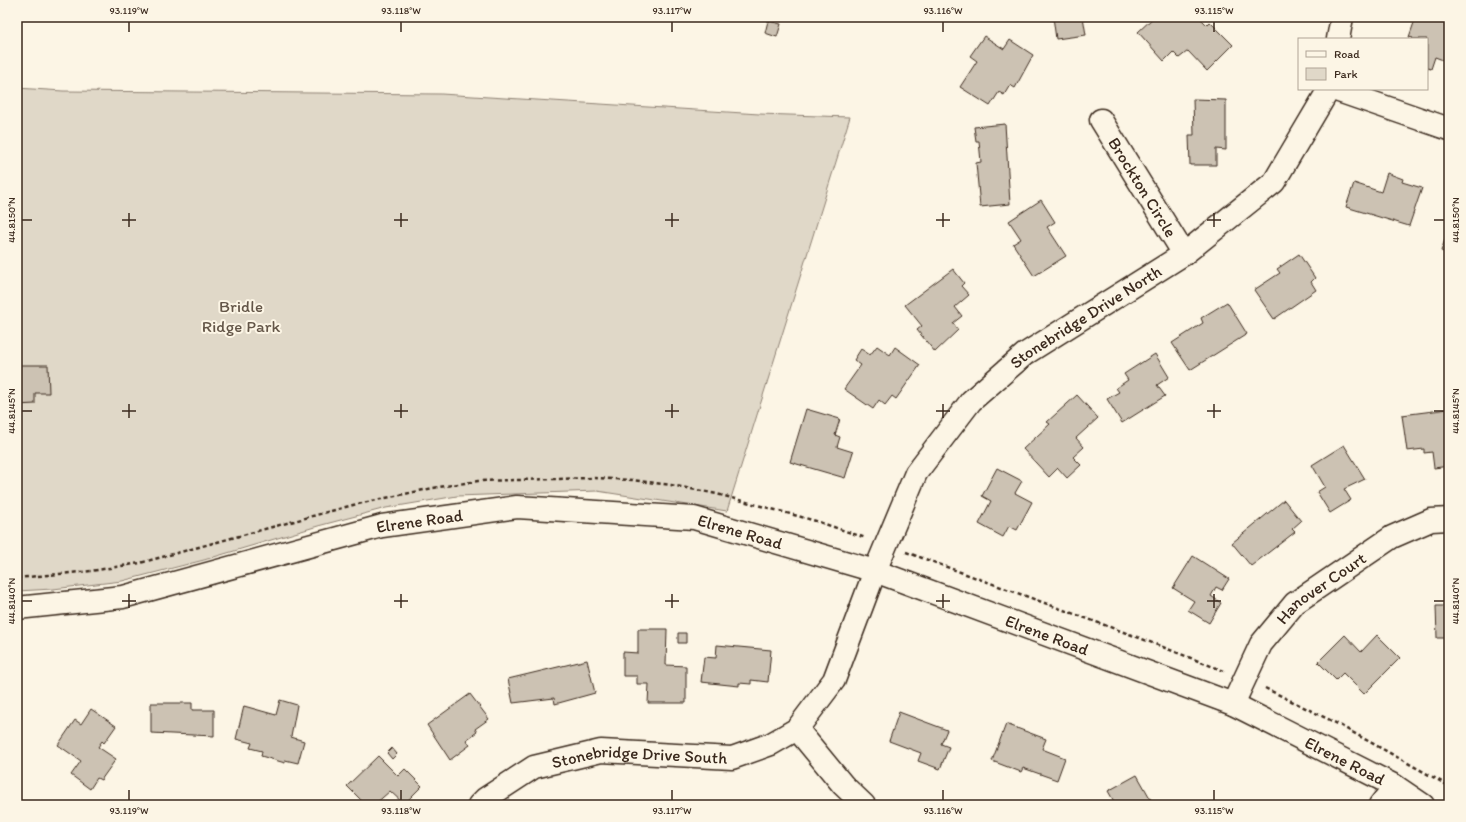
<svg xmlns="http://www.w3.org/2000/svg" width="1466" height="822" viewBox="0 0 1466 822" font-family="Itim,sans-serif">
<rect width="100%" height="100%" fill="#fcf5e5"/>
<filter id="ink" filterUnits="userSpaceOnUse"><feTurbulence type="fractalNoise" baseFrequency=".025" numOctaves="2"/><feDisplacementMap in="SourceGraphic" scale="8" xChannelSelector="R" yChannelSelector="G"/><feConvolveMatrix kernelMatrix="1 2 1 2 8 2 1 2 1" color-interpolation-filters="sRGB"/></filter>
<g filter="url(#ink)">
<path fill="#e0d8c8" stroke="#8e8173" d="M17 88 63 91 441 94 759 114 850 117 727 511 597 491 457 496 386 508 318 526 204 560 122 581 53 589 17 591Z"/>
<path fill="#ccc2b3" stroke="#3b2a1e" d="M1053 17H1083L1086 35 1056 39Z
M1154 17H1199L1207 25 1210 22 1233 45 1207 71 1188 51 1179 58 1173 52 1164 61 1138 32Z
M1416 17H1441L1449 20V53L1446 51 1443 60 1435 57 1431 69 1427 68V39H1412L1413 38 1409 37Z
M768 21 781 24 777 37 765 33Z
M984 36 1004 49 1010 40 1033 55 1015 88 1010 85 1004 95 999 92 990 106 960 87 977 61 970 56Z
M1193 99 1226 100V150L1216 149V165H1190L1189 135H1194Z
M1005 124 1010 204 980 207 976 163 981 162 979 141H976L974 127Z
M1387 173 1403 179 1402 182 1422 188 1409 226 1346 207 1354 183 1381 192Z
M1041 200 1055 222 1047 227 1066 256 1034 276 1013 244 1021 239 1009 221Z
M1449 228V254L1441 251Z
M1299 254 1315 278 1311 282 1316 290 1274 319 1254 290 1280 273 1277 269Z
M953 269 964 283 961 286 969 295 955 307 962 316 953 323 958 330 935 352 917 330 922 326 905 305Z
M1227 302 1247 334 1190 370 1172 343 1203 323 1201 318Z
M877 346 890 355 895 347 920 365 896 399 892 396 885 405 879 400 873 409 844 389 861 365 854 360 861 349 870 355Z
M1155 354 1169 377 1157 385 1165 396 1122 423 1107 399 1119 392 1116 388 1128 380 1124 374Z
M17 365H48L49 393H35V404L17 405Z
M1077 395 1098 418 1076 438 1084 447 1073 457 1081 465 1067 478 1058 468 1049 477 1023 449 1050 424 1047 422Z
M806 409 840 419 835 435 840 437 837 447 853 452 845 478 790 462Z
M1449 409V466L1434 468 1432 452 1424 453V449L1407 451 1402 415Z
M1344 445 1365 479 1344 489 1351 500 1330 513 1317 492 1325 487 1312 465Z
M997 468 1022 481 1015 493 1032 502 1017 530 1009 526 1003 537 979 524 991 501 982 496Z
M1284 500 1301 521 1292 529 1295 532 1251 566 1232 543Z
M1193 556 1229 579 1222 590 1216 587 1211 596 1221 603 1209 623 1188 610 1194 601 1173 588Z
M1436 606H1449V638H1437Z
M638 629H667L666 665 686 666V703H648L649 684H637V676H623V652L638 653Z
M678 633H686V643H678Z
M1345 635 1361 652 1377 635 1400 658 1364 694 1343 673 1336 680 1318 662Z
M717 645 771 650 768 682 751 680V684L739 683V686L701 682 704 657 716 658Z
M587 660 595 693 555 704 554 698 513 703 508 679Z
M470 694 489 719 475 729 477 732 466 740 470 745 450 760 427 725Z
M280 700 297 705 291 737 304 741 298 763 285 760V763L261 756 262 751 250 748 252 743 236 739 244 706 276 715Z
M151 703H192V710H214V736L151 733Z
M91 709 116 726 104 743 102 741 98 747 116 759 101 780 97 778 90 789 71 775 81 761 58 745 75 720 81 724Z
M899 712 947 730 941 744 949 747 940 769 918 761 921 753 889 741Z
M1006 724 1046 739 1042 749 1065 758 1057 780 1023 768 1021 772 992 761Z
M392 748 397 754 392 759 387 753Z
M378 756 398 776 405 769 422 786 404 804 390 791 374 805H366L347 786Z
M1137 775 1154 805H1116L1108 791Z"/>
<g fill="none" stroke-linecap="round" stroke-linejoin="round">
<g stroke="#3b2a1e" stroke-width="25">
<g id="street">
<path d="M1338 39 1342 17"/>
<path d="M1333 89 1449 129"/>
<path id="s1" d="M1101 120 1184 254"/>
<path id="s2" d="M1233 704 1261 644 1295 603 1392 537 1431 520 1449 519"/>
<path d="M797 729 843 785 864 805"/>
<path id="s3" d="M479 805 485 799 534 767 601 751 732 758 771 744 797 729 834 680 875 571 916 473 971 401 1025 354 1184 254 1274 182 1329 89"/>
<path d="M1380 805 1395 786"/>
</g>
</g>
<g stroke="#3b2a1e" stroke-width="25">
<g id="secondary">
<path id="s4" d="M17 608 123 597 382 526 517 507 694 518 875 571 1233 704 1395 786 1423 805"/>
</g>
</g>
<path stroke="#3b2a1e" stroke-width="2.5" stroke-dasharray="4 3" stroke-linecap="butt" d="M906 552 1137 637 1224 671
M17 578 91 571 140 563 353 505 433 488 478 481 594 478 632 480 671 485 717 494 816 521 866 538
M1265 688 1334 722 1449 786"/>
<use href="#street" stroke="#fcf5e5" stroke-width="22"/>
<use href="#secondary" stroke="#fcf5e5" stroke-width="22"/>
</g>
</g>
<path fill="none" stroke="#3b2a1e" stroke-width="1.5" d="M129 22V32M401 22V32M672 22V32M943 22V32M1214 22V32M129 213V227M401 213V227M672 213V227M943 213V227M1214 213V227M22 220H32M122 220H136M394 220H408M665 220H679M936 220H950M1207 220H1221M1434 220H1444M129 404V418M401 404V418M672 404V418M943 404V418M1214 404V418M22 411H32M122 411H136M394 411H408M665 411H679M936 411H950M1207 411H1221M1434 411H1444M129 594V608M401 594V608M672 594V608M943 594V608M1214 594V608M22 601H32M122 601H136M394 601H408M665 601H679M936 601H950M1207 601H1221M1434 601H1444M129 790V800M401 790V800M672 790V800M943 790V800M1214 790V800"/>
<g text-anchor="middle" stroke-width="4" stroke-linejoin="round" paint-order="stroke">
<g font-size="17" fill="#3b2a1e" stroke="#fcf5e5">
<text dy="6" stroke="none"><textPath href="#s1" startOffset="79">Brockton Circle</textPath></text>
<text dy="6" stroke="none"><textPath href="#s3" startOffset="856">Stonebridge Drive North</textPath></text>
<text dy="6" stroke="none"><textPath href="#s4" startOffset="413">Elrene Road</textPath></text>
<text dy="6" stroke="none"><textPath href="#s4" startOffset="737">Elrene Road</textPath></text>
<text dy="6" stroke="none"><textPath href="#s2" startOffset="149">Hanover Court</textPath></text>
<text dy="6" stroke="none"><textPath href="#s4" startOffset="1061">Elrene Road</textPath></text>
<text dy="6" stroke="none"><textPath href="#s3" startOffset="174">Stonebridge Drive South</textPath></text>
<text dy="6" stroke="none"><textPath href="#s4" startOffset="1385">Elrene Road</textPath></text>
</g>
<g font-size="17" fill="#645648" stroke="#fcf5e5">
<text x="241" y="312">Bridle<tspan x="241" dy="20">Ridge Park</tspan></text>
</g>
</g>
<rect width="1466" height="822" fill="none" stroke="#fcf5e5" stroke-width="44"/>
<rect x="1298" y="38" width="130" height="52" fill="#fcf5e5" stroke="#afa495"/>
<rect x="1306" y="51" width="20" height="6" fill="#fcf5e5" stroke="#afa495"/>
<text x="1334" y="58" font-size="12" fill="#3b2a1e">Road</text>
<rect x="1306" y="68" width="20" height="12" fill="#e0d8c8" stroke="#afa495"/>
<text x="1334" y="78" font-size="12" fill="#3b2a1e">Park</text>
<rect x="22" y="22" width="1422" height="778" fill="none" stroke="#3b2a1e" stroke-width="1.5"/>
<g font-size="10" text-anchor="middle" fill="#3b2a1e">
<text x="129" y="14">93.119°W</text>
<text x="401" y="14">93.118°W</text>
<text x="672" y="14">93.117°W</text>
<text x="943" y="14">93.116°W</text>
<text x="1214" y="14">93.115°W</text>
<text transform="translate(11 220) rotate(-90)" y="4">44.8150°N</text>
<text transform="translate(1455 220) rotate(-90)" y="4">44.8150°N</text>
<text transform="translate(11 411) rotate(-90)" y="4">44.8145°N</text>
<text transform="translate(1455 411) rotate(-90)" y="4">44.8145°N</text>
<text transform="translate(11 601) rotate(-90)" y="4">44.8140°N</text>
<text transform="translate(1455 601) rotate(-90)" y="4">44.8140°N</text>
<text x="129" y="814">93.119°W</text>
<text x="401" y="814">93.118°W</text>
<text x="672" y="814">93.117°W</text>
<text x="943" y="814">93.116°W</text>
<text x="1214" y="814">93.115°W</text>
</g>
</svg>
